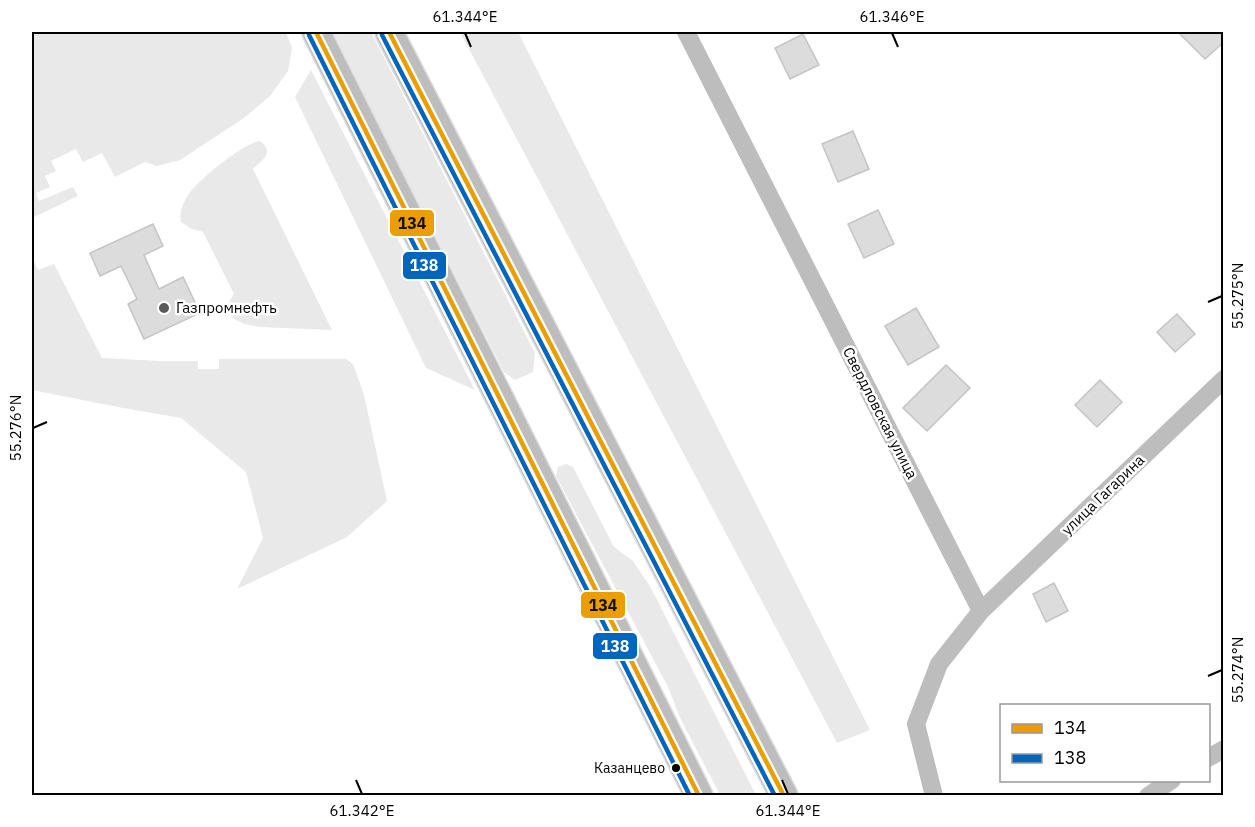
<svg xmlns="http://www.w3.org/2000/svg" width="1255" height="827" viewBox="0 0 1255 827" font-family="'IBM Plex Sans',sans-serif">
<rect width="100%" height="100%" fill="#fff"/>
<path fill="#e9e9e9" d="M32 32H286L292 48 288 71 270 96 244 118 180 160 157 166 145 162 115 177 102 153 83 162 76 149 51 161 56 171 45 176 50 187 36 193 39 201 73 187 78 196 32 218Z
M331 32H371L535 353 533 372 515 380 504 372Z
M460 32H518L870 730 837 743Z
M311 70 475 390 426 368 295 97Z
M260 141C275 152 263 160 253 169L332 330 260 327 244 324 234 319 226 310 228 304 234 294 203 232 192 229 181 222C179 212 183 203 188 195 198 180 243 143 260 141Z
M33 259 38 270 54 264 102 358 161 361H198V369H219V359H346L353 364 364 395 387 501 347 537 237 589 263 538 246 472 181 418 123 408 32 390V260Z
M566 464 573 467 614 547 633 561 651 588 756 795H720L681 720 668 687 556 476 558 467Z"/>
<path fill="#dcdcdc" stroke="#c4c4c4" stroke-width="1.5" d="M1178 32H1224V42L1205 59Z
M803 34 819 65 790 79 775 48Z
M853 131 869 169 838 182 822 144Z
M878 210 894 244 864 258 848 224Z
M153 224 163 246 144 255 159 289 183 277 200 313 144 339 128 304 137 299 121 266 100 276 90 253Z
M916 308 939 347 908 365 885 326Z
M1177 314 1195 334 1175 352 1157 332Z
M946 365 970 388 927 431 903 408Z
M1100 380 1122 402 1097 427 1075 405Z
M1054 583 1068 611 1046 622 1033 594Z"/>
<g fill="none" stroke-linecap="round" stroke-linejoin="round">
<g stroke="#dbdbdb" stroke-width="30">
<path id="primary" d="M316 32 699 796
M389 32 784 796"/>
</g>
<path stroke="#bdbdbd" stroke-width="18" d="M686 32 981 611
M1208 758 1224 749
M934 796 916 724 939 664 981 611 1224 379
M1148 796 1172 780"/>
<use href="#primary" stroke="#bdbdbd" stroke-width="27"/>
<g stroke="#fff" stroke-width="9">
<path id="bus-1" d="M316 32 699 796
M389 32 784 796"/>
</g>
<g stroke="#fff" stroke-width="9">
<path id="bus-2" d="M309 35 690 796
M382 35 775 796"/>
</g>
<use href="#bus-1" stroke="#eb9e00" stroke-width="4.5"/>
<use href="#bus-2" stroke="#0065bd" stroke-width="4.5"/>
</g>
<path fill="none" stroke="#000" stroke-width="2" d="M465 33 471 47M892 33 898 47M1208 302 1222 296M33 428 47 422M1208 676 1222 670M356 780 362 794M782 780 788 794"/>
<circle fill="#595959" stroke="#fff" stroke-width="2" cx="164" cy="308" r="6"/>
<circle fill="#000" stroke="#fff" stroke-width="2" cx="676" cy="768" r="5"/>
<g text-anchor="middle" stroke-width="5" stroke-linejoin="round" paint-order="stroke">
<g font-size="14" fill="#000" stroke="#fff" text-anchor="end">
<text x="665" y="773">Казанцево</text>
</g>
<g font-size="15" fill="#000" stroke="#fff" text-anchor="start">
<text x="176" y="313">Газпромнефть</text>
</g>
<g font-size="15" fill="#000" stroke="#fff">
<text transform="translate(880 413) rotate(63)" y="5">Свердловская улица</text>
<text transform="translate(1103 495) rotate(-44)" y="5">улица Гагарина</text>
</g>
</g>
<g stroke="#fff" stroke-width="2">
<rect x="389" y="209" width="46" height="28" rx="6" fill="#eb9e00"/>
<rect x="402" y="251" width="45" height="29" rx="6" fill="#0065bd"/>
<rect x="580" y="591" width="46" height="28" rx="6" fill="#eb9e00"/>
<rect x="592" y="632" width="46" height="28" rx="6" fill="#0065bd"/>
</g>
<g font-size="16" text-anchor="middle" font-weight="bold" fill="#fff">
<text x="424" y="271">138</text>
<text x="615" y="652">138</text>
</g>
<g font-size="16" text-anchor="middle" font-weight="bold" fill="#111">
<text x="412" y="229">134</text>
<text x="603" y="611">134</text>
</g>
<rect width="1255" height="827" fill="none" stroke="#ffffff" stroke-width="66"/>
<rect x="1000" y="704" width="210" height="78" fill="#ffffff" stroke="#999999" stroke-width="1.5"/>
<rect x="1012" y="724" width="30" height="9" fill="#eb9e00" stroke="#999999" stroke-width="1.5"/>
<text x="1054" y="734" font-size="18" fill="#000000">134</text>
<rect x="1012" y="754" width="30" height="9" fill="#0065bd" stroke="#999999" stroke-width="1.5"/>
<text x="1054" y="764" font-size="18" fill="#000000">138</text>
<rect x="33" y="33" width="1189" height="761" fill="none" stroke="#000" stroke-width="2"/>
<g font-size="15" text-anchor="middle" fill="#000">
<text x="465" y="22">61.344°E</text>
<text x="892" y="22">61.346°E</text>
<text transform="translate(1238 296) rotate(-90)" y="5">55.275°N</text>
<text transform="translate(16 428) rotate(-90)" y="5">55.276°N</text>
<text transform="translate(1238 670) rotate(-90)" y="5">55.274°N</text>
<text x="362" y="816">61.342°E</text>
<text x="788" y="816">61.344°E</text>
</g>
</svg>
